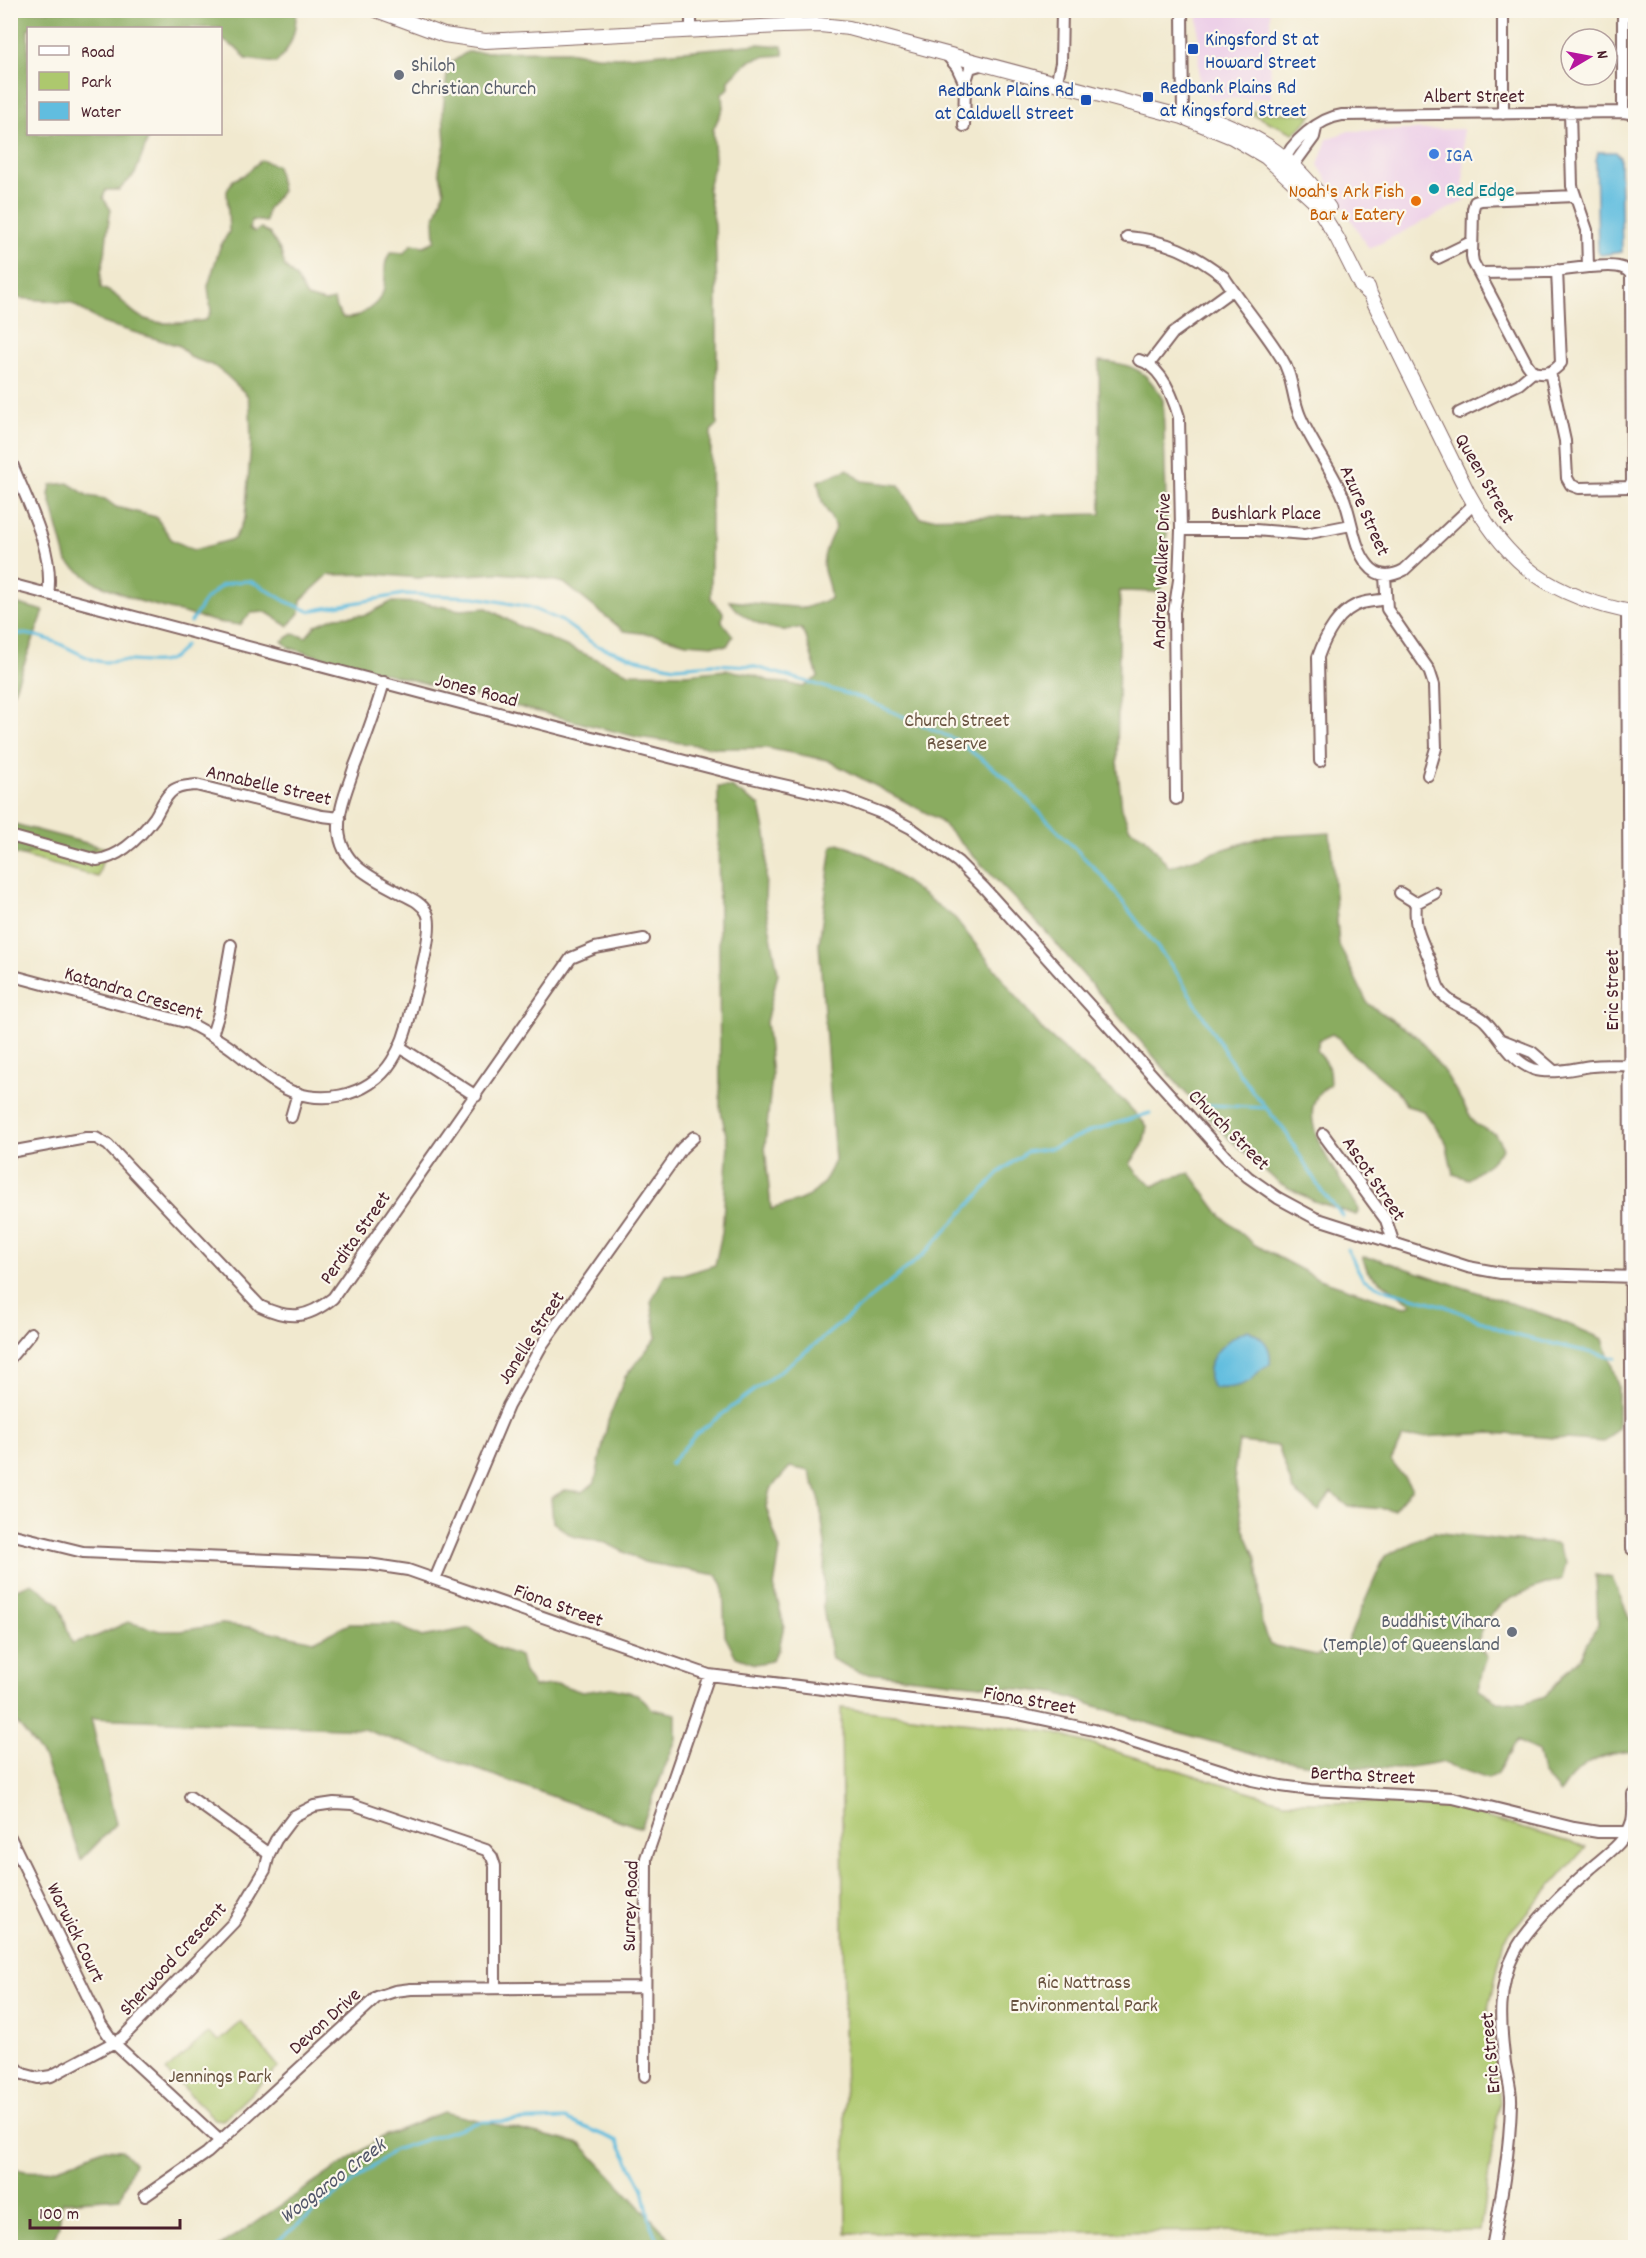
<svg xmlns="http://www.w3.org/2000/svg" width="1646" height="2258" viewBox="0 0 1646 2258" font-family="Dekko,sans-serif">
<rect width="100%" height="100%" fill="#fbf7ec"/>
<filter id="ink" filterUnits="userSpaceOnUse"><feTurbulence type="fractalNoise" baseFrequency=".0167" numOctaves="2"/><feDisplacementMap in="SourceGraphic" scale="12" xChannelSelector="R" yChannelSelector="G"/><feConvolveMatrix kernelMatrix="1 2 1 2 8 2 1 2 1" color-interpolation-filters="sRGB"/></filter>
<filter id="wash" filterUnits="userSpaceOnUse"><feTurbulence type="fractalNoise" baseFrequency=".008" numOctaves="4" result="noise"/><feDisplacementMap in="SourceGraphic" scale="24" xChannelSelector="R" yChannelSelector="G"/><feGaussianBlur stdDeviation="1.35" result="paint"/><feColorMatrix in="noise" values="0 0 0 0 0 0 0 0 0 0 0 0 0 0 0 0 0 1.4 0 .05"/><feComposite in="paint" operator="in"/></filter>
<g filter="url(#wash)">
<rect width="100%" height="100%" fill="#f1e9cf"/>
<path fill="#edd0e8" d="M1270 11 1271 98 1210 99 1199 88 1198 12Z
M1463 129 1464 201 1369 249 1318 165 1327 139 1349 131Z"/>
<path fill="#adc86e" stroke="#7c744c" stroke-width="1.5" d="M1241 109 1267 113 1313 114 1299 129 1293 133Z
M10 823 106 848 98 877 11 853Z
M841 1708 1050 1732 1284 1802H1435L1586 1847 1504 1939 1488 2013 1500 2101 1480 2230 846 2233Z
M241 2022 279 2067 223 2120 215 2119 166 2071 208 2033 219 2042Z"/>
<path fill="#8aac61" stroke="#6a6646" stroke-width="1.5" d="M10 11H302L296 14C296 33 290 50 276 63L246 59 239 50 221 39 220 28H28V134H150L135 174 119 190H106L103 198 111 210C107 226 107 243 104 259 101 271 100 276 101 288 120 294 123 306 139 316 157 327 186 323 206 320L211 312 208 286 220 247 229 232 227 191 233 180 244 175 261 160 277 166 282 191 267 210 266 222 252 220 249 229 255 232 261 228 270 234 281 252 285 267 296 278 307 297 325 302 334 300 336 308 343 318C353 318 357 317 366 311 398 291 376 269 391 252L404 253 412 244 424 246 435 241 434 220 444 191 439 170 445 144 443 111 448 65 467 52 567 51 596 56 619 57 759 44 782 46 784 55C753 57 751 57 729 80V88L722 93 723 108 713 130 715 159 708 189 715 225 717 294V425L711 431V599L723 612 722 622 733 636 727 646 686 643 658 635 624 631 564 583 533 576 498 573 417 578 376 574 328 575 301 600 300 612 288 626 266 612 251 613 240 625 217 622 139 601 94 582 67 562 49 495 51 485 68 483 88 496 105 499 116 507 156 517 172 540 194 550 234 539 245 518 251 443 250 406 247 395 226 375 214 366 190 357 180 346 103 323 71 303 18 298 11 300Z
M1099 361C1132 363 1148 371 1163 400L1167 533 1161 592 1120 591 1117 761 1122 809 1130 829 1145 837 1169 867 1262 837 1330 833 1339 945 1368 1004 1418 1037 1447 1076 1475 1124 1495 1134 1503 1148 1490 1163 1468 1179 1453 1174 1446 1142 1424 1111 1407 1106 1395 1089 1351 1053 1340 1039 1332 1034 1319 1040 1317 1050 1329 1068 1330 1085C1284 1109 1340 1177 1357 1206L1358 1212 1356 1215 1314 1201 1279 1183 1229 1139 1181 1088 1046 932 938 819 827 760 766 748H718L637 737 321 657 290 648 282 641 293 634 306 637 316 625 335 617 366 615 391 602 423 603 460 610 487 608 517 625 629 673 687 674 726 670 751 674 772 682 787 683 803 687 818 677 806 637 801 628C795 628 788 631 782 630 765 629 737 615 729 601L805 608 830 599C831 588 826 580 824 570 821 557 830 538 836 527L822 502 818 481 848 469 862 481 899 485 920 518 1101 514Z
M11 602 44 611 11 699 10 602Z
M718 787H731L760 806 767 840 765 903 778 973 766 1022 772 1075 765 1146 771 1209C807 1199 820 1197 835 1160L819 944 832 846 839 843 871 857 955 918 1044 1032 1125 1102 1147 1126 1143 1145 1130 1164 1138 1174 1154 1186 1169 1178 1190 1173 1222 1217 1255 1245 1319 1279 1404 1307 1412 1304 1368 1272 1362 1257 1378 1259 1549 1316 1603 1339 1618 1385V1428L1604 1442 1492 1433 1402 1438 1391 1461 1412 1488 1394 1510 1348 1506 1331 1492 1319 1511 1293 1490 1278 1446 1239 1442 1234 1472 1243 1528 1257 1560 1262 1626 1270 1645 1316 1655 1345 1646 1385 1556 1434 1532 1502 1540 1557 1544 1566 1563 1562 1579C1538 1586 1507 1596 1490 1615 1484 1622 1480 1636 1476 1645L1487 1656 1482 1672 1479 1690 1498 1702 1524 1703 1545 1696 1581 1656 1598 1624 1596 1575 1612 1578 1630 1619 1635 1616V1751C1600 1753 1578 1763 1560 1793L1543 1773 1538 1751 1517 1741 1497 1773 1488 1779 1441 1762 1398 1769 1318 1765 1265 1757 1157 1726 1056 1693 858 1672 832 1659 823 1608 825 1544 819 1498 809 1471 790 1467 770 1489 766 1507 780 1550 774 1587 784 1625 779 1649 771 1661 755 1664 736 1657 725 1636 723 1585 717 1575 644 1562 604 1542 572 1536 553 1522 551 1498 565 1490 583 1492 595 1482 608 1421 625 1377 657 1337 651 1302 665 1274H686L715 1265 722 1233 728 1144 720 1107Z
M10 823 97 846 90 852 34 851 23 856 11 853Z
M32 1583 59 1604 72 1643 97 1636 128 1622 160 1631H181L222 1624 249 1627 314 1641 349 1624H395L422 1637 470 1628 497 1648 520 1656 524 1672 534 1687 559 1684 582 1692 611 1688 637 1694 652 1709 676 1714V1739L641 1828 363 1729 91 1718 116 1824 81 1860 43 1756 11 1715V1591Z
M443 2112 581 2144 678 2247H219L382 2137Z
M102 2149 122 2150 134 2163 120 2198 62 2202 59 2225 51 2247H11V2167C43 2180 72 2163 102 2149Z"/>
<path fill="#61bddf" stroke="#566e85" stroke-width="1.5" d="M1598 152H1616L1620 157 1622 252 1601 255 1598 252 1596 160Z
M1248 1330C1264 1338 1272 1346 1270 1365 1260 1367 1258 1374 1251 1380 1241 1387 1225 1389 1213 1388 1198 1363 1226 1337 1248 1330Z"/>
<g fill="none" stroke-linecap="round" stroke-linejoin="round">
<path stroke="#61bddf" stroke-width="3" d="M191 622 205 600 221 586 233 582 249 581 259 585 285 601 309 611 404 594 475 597 529 607 562 621 595 645 637 659 675 667 713 664 752 666 808 682 864 699 956 740 1005 777 1104 878 1177 973 1228 1057 1253 1092 1285 1131 1322 1192 1343 1216
M10 633C23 634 35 634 47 639 63 644 78 654 94 660 103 663 109 662 117 661 143 658 167 673 185 645
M1193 1104 1266 1108
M1347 1249 1363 1279 1387 1290 1445 1306 1514 1335 1615 1358
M670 1464 696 1434 813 1346 924 1254 1000 1172 1026 1152 1052 1148 1091 1131 1150 1113
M268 2248 394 2150 479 2122 565 2119 618 2141 643 2189 651 2226 661 2248"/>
</g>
</g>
<g filter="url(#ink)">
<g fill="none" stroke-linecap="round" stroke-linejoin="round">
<g stroke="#846664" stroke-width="14">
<path id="minor" d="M691 10V30
M1182 10 1183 117
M1623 10V112
M946 54 957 67 965 84 970 68 983 64
M1056 84 1061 63 1062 10
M1503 114V10
M964 126 965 84
M1283 164C1290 142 1320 118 1342 115L1623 112 1636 114
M1288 168 1292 167 1314 137 1316 128
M1127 237C1167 240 1193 253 1224 277 1242 305 1265 331 1282 359 1293 376 1292 398 1300 416 1312 444 1331 468 1343 496 1352 517 1353 547 1368 565 1378 578 1391 577 1404 570L1474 504
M1438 258 1471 242
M1557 270 1561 363C1553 373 1545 375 1533 372L1527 364 1473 262 1472 256 1473 209 1475 202 1481 200 1575 196
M1479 273 1546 272 1588 267
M1139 360C1161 366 1173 397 1179 417L1181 530 1179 580 1174 612 1176 799
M1150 363 1173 333 1232 290
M1550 372 1565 441 1567 478 1571 485 1579 488 1629 487 1632 481 1631 275C1624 262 1602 267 1588 267L1587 230 1572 186 1570 112
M1459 413 1519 384 1533 372
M10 459C26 500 55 550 48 594
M1181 530H1255L1305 534 1351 525
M1385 576 1387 609 1429 670 1434 685 1436 748 1428 775
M10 584 464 704 743 776 845 799 884 814 911 828 958 862 985 889 1226 1157 1248 1177 1278 1198 1315 1218 1468 1267 1501 1273 1636 1277
M1627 611 1632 1549
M1320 761 1318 657C1325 637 1339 609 1362 603 1369 601 1378 601 1385 599
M10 836 97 860C121 857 141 836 155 817 160 809 163 800 170 793 176 786 187 786 196 785L322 816 340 818
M1400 893 1416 903 1435 893
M1416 903C1414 928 1419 934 1428 956 1436 972 1433 988 1449 1000 1460 1009 1475 1011 1485 1021 1500 1036 1511 1061 1533 1069 1551 1075 1574 1068 1592 1066 1604 1065 1617 1065 1629 1065
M10 975 189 1023C206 1032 221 1040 236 1052 250 1063 263 1076 279 1085 315 1108 369 1098 392 1061 403 1044 408 1026 412 1006 417 987 435 929 427 913 422 903 412 899 402 894 375 879 341 866 339 830 338 809 348 787 354 768 365 740 376 711 384 682
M212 1035 219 1013 231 945
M1502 1040 1532 1052 1553 1070
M400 1047 476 1096
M291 1117 298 1093
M1323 1134 1386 1220 1394 1244
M10 1152 86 1138H96L108 1145 260 1306C289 1320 307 1319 333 1298L571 958 595 948 644 939
M10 1358 31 1333
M10 1534 83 1552 368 1564 408 1570 709 1675 1009 1712 1094 1730 1252 1780 1281 1786 1311 1790 1453 1798 1574 1828 1598 1832H1636
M435 1579 508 1406 542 1345 682 1148 694 1137
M190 1797 269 1854
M10 1837 101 2024 114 2043 219 2140
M10 2062 23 2074 38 2078 51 2076 122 2038 234 1922 265 1870 269 1854 276 1840 294 1816 314 1806 334 1803 352 1804 486 1850 492 1857 495 1866V1988
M645 2076 646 1858 709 1675
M145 2196 207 2153 377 1997 395 1991 411 1989 645 1987
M1492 2248C1501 2200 1510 2151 1511 2103 1512 2090 1507 2076 1505 2063 1500 2026 1497 1986 1515 1952 1526 1928 1570 1886 1591 1868 1607 1854 1626 1842 1632 1821 1634 1813 1633 1802 1633 1794"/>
</g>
<g stroke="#846664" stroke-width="16">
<path id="major" d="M376 10 444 35 485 41 782 26 820 25 849 28 1183 117 1232 137 1266 157 1314 201 1337 238 1361 286 1370 294
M1205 116C1262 137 1295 158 1329 208
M1368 287 1370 294 1467 491C1508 566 1551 597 1636 613"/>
</g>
<use href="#minor" stroke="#fff" stroke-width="10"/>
<use href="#major" stroke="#fff" stroke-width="14"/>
</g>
</g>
<g fill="#1a4fb4" stroke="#fbf7ec" stroke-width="2">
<rect x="1187" y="43" width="12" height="12" rx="3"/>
<rect x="1142" y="91" width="12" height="12" rx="3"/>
<rect x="1080" y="94" width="12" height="12" rx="3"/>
</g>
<g fill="#6b7280" stroke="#fbf7ec" stroke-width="2">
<circle cx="399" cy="75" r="6"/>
<circle cx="1512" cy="1632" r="6"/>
</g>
<circle fill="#3f7fe0" stroke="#fbf7ec" stroke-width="2" cx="1434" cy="154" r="6"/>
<circle fill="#0f9aa8" stroke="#fbf7ec" stroke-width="2" cx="1434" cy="189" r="6"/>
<circle fill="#e8710a" stroke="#fbf7ec" stroke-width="2" cx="1416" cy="201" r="6"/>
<g text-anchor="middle" stroke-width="4.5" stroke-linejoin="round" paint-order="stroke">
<g font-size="20" fill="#164399" stroke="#fbf7ec" text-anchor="start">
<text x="1205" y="45">Kingsford St at<tspan x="1205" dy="23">Howard Street</tspan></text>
<text x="1160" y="93">Redbank Plains Rd<tspan x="1160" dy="23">at Kingsford Street</tspan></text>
<text x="1074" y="96" text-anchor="end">Redbank Plains Rd<tspan x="1074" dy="23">at Caldwell Street</tspan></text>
</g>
<g font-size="20" fill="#5b616d" stroke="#fbf7ec" text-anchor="start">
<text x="411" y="71">Shiloh<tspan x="411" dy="23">Christian Church</tspan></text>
<text x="1500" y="1627" text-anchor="end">Buddhist Vihara<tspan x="1500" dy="23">(Temple) of Queensland</tspan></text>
</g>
<g font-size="20" fill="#4a1f2b" stroke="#fbf7ec">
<text x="1474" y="102">Albert Street</text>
<text transform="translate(1486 478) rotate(60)" y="7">Queen Street</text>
<text transform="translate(1366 510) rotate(66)" y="7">Azure Street</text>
<text x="1266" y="519">Bushlark Place</text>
<text transform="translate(1160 571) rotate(-88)" y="7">Andrew Walker Drive</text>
<text transform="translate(477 689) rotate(15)" y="7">Jones Road</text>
<text transform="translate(269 784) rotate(13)" y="7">Annabelle Street</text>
<text transform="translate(1611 990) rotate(-90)" y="7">Eric Street</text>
<text transform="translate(134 992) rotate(17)" y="7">Katandra Crescent</text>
<text transform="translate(1230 1129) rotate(45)" y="7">Church Street</text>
<text transform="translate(1375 1178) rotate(56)" y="7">Ascot Street</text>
<text transform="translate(354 1237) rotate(-55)" y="7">Perdita Street</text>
<text transform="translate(530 1337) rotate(-57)" y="7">Janelle Street</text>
<text transform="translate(559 1604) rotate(20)" y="7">Fiona Street</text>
<text transform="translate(1030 1699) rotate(10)" y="7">Fiona Street</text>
<text transform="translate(1363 1774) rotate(3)" y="7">Bertha Street</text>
<text transform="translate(629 1906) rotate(-88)" y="7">Surrey Road</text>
<text transform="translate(77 1932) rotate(64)" y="7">Warwick Court</text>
<text transform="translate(172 1958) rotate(-47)" y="7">Sherwood Crescent</text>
<text transform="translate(324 2020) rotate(-42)" y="7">Devon Drive</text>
<text transform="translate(1489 2053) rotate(-95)" y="7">Eric Street</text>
</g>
<g font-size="20" fill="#366cbe" stroke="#fbf7ec" text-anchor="start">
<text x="1446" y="161">IGA</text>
</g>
<g font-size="20" fill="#0d838f" stroke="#fbf7ec" text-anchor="start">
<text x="1446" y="196">Red Edge</text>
</g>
<g font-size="20" fill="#c56008" stroke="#fbf7ec" text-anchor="end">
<text x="1404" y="197">Noah's Ark Fish<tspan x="1404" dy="23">Bar &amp; Eatery</tspan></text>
</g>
<g font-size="20" fill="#68523f" stroke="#fbf7ec">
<text x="957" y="726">Church Street<tspan x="957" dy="23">Reserve</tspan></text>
<text x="1084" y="1988">Ric Nattrass<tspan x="1084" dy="23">Environmental Park</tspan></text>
<text x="220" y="2082">Jennings Park</text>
</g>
<g font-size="21" font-style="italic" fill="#52566a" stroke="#fbf7ec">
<text transform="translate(332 2180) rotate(-37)" y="7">Woogaroo Creek</text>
</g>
</g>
<rect width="1646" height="2258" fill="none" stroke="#fbf7ec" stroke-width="36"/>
<rect x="27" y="27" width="195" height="108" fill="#fbf7ec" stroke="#b4a19f" stroke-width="1.5"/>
<rect x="39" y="46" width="30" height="9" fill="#ffffff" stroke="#b4a19f" stroke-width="1.5"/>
<text x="81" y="57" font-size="18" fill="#4a1f2b">Road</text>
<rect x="39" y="72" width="30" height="18" fill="#adc86e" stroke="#b4a19f" stroke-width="1.5"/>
<text x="81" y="87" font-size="18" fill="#4a1f2b">Park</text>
<rect x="39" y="102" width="30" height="18" fill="#61bddf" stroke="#b4a19f" stroke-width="1.5"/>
<text x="81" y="117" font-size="18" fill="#4a1f2b">Water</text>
<g transform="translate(1589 57) rotate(80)"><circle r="28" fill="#fbf7ec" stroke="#b4a19f" stroke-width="1.5"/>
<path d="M0-4.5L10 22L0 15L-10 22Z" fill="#b5179e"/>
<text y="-9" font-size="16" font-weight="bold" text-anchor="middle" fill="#4a1f2b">N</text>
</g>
<path d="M30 2219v9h150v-9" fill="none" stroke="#4a1f2b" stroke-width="3"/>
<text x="39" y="2219" font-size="18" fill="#4a1f2b" stroke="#fbf7ec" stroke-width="4.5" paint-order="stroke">100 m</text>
</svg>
